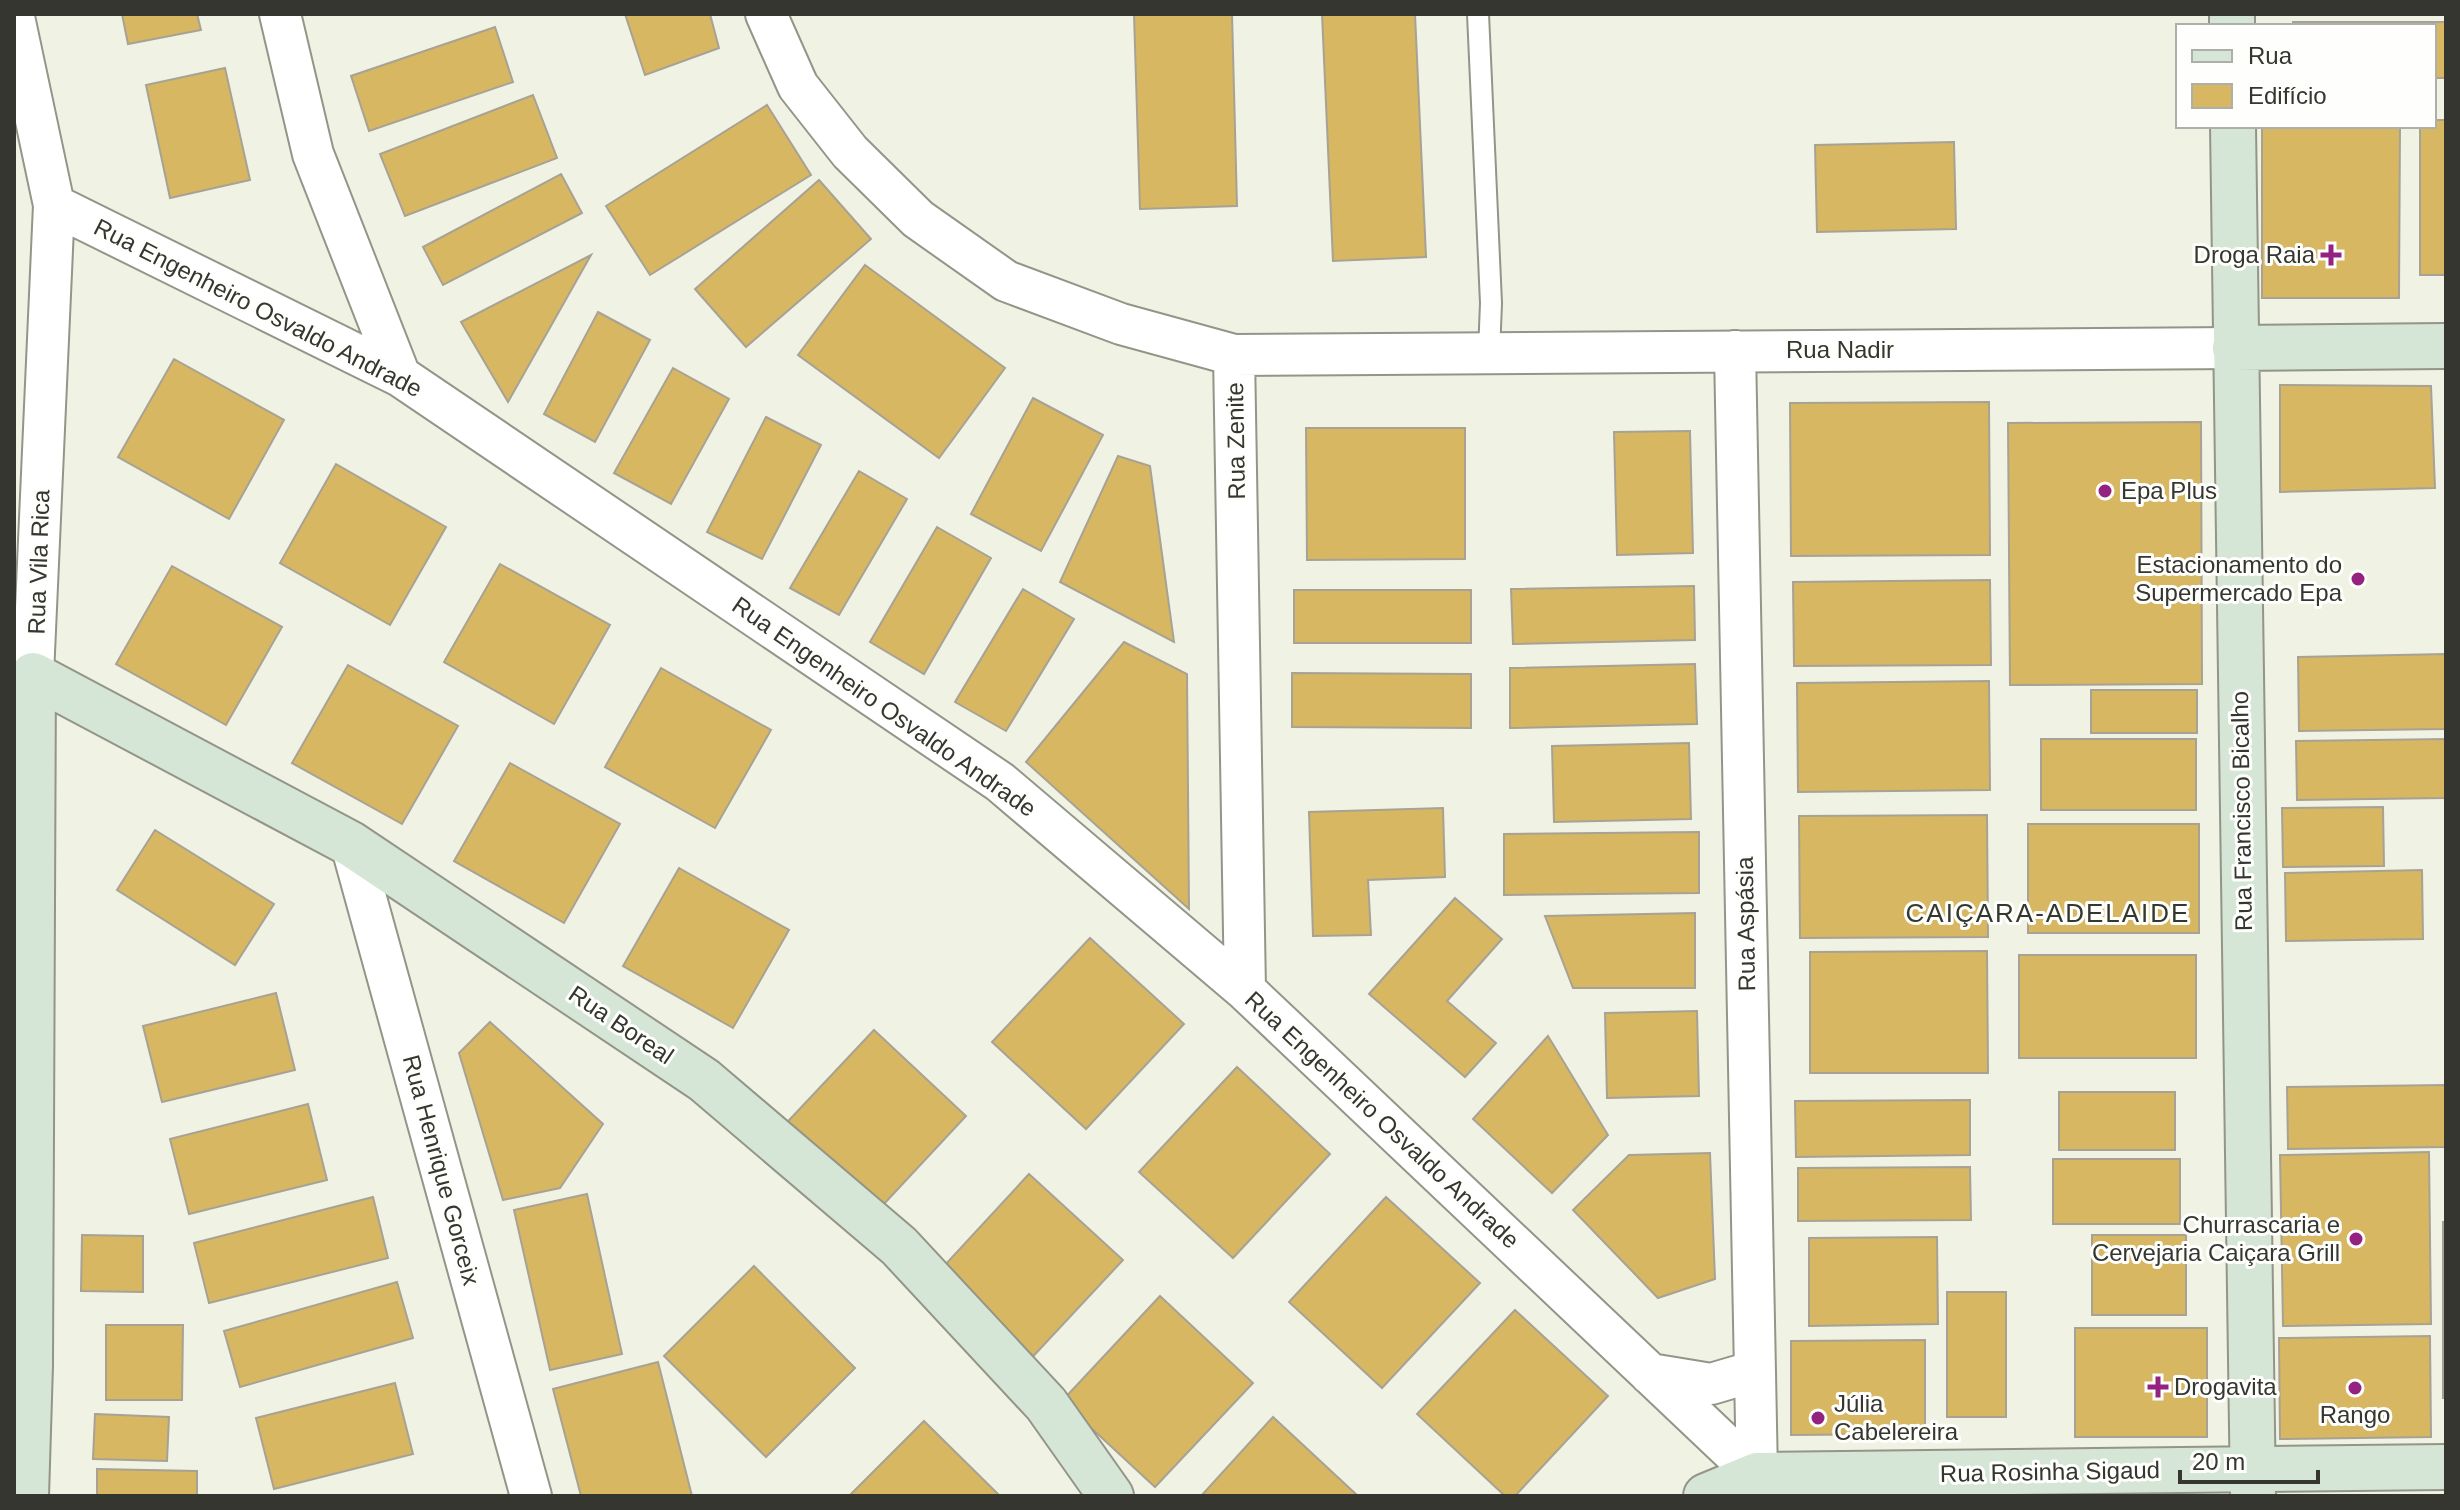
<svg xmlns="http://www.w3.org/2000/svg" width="2460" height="1510" viewBox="0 0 2460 1510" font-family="Helvetica,sans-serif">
<rect width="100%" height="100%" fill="#f0f3e4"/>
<path fill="#d7b762" stroke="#a7a294" stroke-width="2" d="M122 14H197L201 30 128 44Z
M625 14H710L719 48 645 75Z
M1134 14H1232L1237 206 1140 209Z
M1322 14H1415L1426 257 1333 261Z
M2293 22H2446V78H2434V26H2293Z
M495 27 513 82 369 131 351 76Z
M225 68 250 180 170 198 146 85Z
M533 95 557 158 405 216 380 154Z
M767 105 811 175 650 275 606 206Z
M2434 120H2446V275H2420V126H2434Z
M2262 126H2400L2399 298H2262Z
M1954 142 1956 229 1817 232 1815 145Z
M561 174 582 213 443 285 423 247Z
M819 180 871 239 746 347 695 289Z
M591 255 508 402 461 322Z
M865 265 1005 368 939 458 798 355Z
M598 312 650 340 595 442 544 414Z
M174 359 284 420 229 519 118 457Z
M673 368 729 399 671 504 614 473Z
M2280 385 2431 386 2435 488 2280 492Z
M1033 398 1103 435 1041 551 971 514Z
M1989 402 1990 555 1791 556 1790 403Z
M766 417 821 445 762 559 707 532Z
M2201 422 2202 684 2010 685 2008 423Z
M1306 428H1465V559L1307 560Z
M1690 431 1693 553 1617 555 1614 432Z
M1118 456 1150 466 1174 642 1060 582Z
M336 464 446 527 390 625 280 563Z
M859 471 907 499 839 615 790 588Z
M937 527 991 558 924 674 870 642Z
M500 564 610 625 554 724 444 662Z
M172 566 282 627 226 725 116 664Z
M1990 580 1991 665 1794 666 1793 582Z
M1694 586 1695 640 1513 644 1511 589Z
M1023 589 1074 619 1006 731 955 702Z
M1294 590H1471V643H1294Z
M1124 642 1187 674 1189 909 1026 762Z
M2446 654V729L2299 731 2298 657Z
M1695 664 1697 724 1510 728V668Z
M348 665 458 726 402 824 292 763Z
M661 668 771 730 715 828 605 767Z
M1292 673 1471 674V728L1292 727Z
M1989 681 1990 790 1798 792 1797 683Z
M2091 690H2197V733H2091Z
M2041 739H2196V810H2041Z
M2446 739V798L2297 800 2296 741Z
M1689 743 1691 819 1554 822 1552 746Z
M510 763 620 824 564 923 454 861Z
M2383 807 2384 866 2283 867 2282 808Z
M1443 808 1445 877 1368 880 1371 935 1313 936 1309 812Z
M1987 815 1988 937 1800 938 1799 816Z
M2028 824H2199V933H2028Z
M155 830 274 904 235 965 117 890Z
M1699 832V893L1504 895V834Z
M679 868 789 930 733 1028 623 966Z
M2422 870 2423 939 2286 941 2285 873Z
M1455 898 1502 939 1447 1001 1496 1043 1465 1077 1369 994Z
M1695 913V988H1573L1545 916Z
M1090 938 1184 1024 1086 1129 992 1042Z
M1987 951 1988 1073H1810V952Z
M2019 955H2196V1058H2019Z
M276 993 295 1070 162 1102 143 1026Z
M1697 1011 1699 1096 1607 1098 1605 1013Z
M490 1022 603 1124 560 1188 503 1200 459 1053Z
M874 1030 966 1116 869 1220 776 1134Z
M1548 1036 1608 1135 1552 1193 1473 1119Z
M1237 1067 1330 1154 1233 1258 1139 1172Z
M2446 1085V1147L2288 1149 2287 1087Z
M2059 1092H2175V1150H2059Z
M1970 1100V1155L1796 1157 1795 1101Z
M308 1104 327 1180 189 1214 170 1139Z
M2429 1152 2431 1324 2283 1326 2280 1155Z
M1710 1153 1715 1279 1658 1298 1573 1210 1629 1155Z
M2053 1159H2180V1224H2053Z
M1970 1167 1971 1220 1798 1221V1168Z
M1029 1174 1123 1260 1025 1365 932 1279Z
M587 1194 622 1354 550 1370 514 1210Z
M373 1197 388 1258 209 1303 194 1243Z
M1386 1197 1480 1283 1382 1388 1289 1302Z
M2443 1222H2446V1398H2443Z
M82 1235 143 1236V1292L81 1291Z
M2092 1235H2186V1315H2092Z
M1937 1237 1938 1324 1809 1326V1238Z
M754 1266 855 1368 766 1457 664 1356Z
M397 1282 413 1338 240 1387 224 1331Z
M1947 1292H2006V1417H1947Z
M1160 1296 1253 1383 1155 1487 1062 1401Z
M1515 1310 1608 1396 1515 1496H1505L1417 1414Z
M106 1325H183L182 1400H106Z
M2075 1328H2207V1437H2075Z
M2430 1336 2431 1437 2280 1439 2279 1338Z
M1925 1340V1434L1791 1435V1341Z
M658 1362 692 1496H581L553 1389Z
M395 1383 413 1454 274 1489 256 1418Z
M95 1414 169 1417 167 1461 93 1459Z
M1273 1417 1358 1496H1201Z
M924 1421 1000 1496H849Z
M97 1469 197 1471V1496H97Z"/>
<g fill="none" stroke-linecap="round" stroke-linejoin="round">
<g stroke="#929587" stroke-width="24">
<path id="lane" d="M1478 14 1491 303 1489 353"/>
</g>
<g stroke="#929587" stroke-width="44">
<path id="street" d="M280 14 313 154 400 376
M766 14 798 86 850 152 918 219 1006 281 1121 324 1234 355 1245 990
M14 17 54 205 33 675
M54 205 400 376 1000 782 1245 990 1757 1475
M1735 351 1757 1475
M1234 355 2235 348
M351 844 531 1496
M1650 1374 1711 1384 1755 1371"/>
</g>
<g stroke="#929587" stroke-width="48">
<path id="secondary" d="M2232 14V26
M2233 126 2253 1496
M2235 348 2446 346
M26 1496 30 1365 33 675 351 844 704 1080 899 1246 1046 1404 1111 1496
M1706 1496 1757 1475 2446 1467"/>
</g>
<use href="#lane" stroke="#fff" stroke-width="20"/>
<use href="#street" stroke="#fff" stroke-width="40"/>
<use href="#secondary" stroke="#d5e5d6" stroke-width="44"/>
</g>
<g fill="#942281" stroke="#fefffc" stroke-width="3">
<path d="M2327 243h8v8h8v8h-8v8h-8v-8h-8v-8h8z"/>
<circle cx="2105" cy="491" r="8"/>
<circle cx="2358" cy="579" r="8"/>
<circle cx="2356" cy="1239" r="8"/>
<path d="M2154 1375h8v8h8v8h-8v8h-8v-8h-8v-8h8z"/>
<circle cx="2355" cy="1388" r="8"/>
<circle cx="1818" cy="1418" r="8"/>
</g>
<g text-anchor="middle" stroke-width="6" stroke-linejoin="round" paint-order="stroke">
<g font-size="24" fill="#353630" stroke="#fefffc" text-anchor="end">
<text x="2315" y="263">Droga Raia</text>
<text x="2121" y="499" text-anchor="start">Epa Plus</text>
<text x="2342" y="573">Estacionamento do<tspan x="2342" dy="28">Supermercado Epa</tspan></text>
<text x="2340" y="1233">Churrascaria e<tspan x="2340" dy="28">Cervejaria Caiçara Grill</tspan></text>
<text x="2174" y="1395" text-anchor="start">Drogavita</text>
<text x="1834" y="1412" text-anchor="start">Júlia<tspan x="1834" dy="28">Cabelereira</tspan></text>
<text x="2355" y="1423" text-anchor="middle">Rango</text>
</g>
<g font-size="24" fill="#353630" stroke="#fefffc">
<text transform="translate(258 308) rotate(27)" y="8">Rua Engenheiro Osvaldo Andrade</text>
<text x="1840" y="358">Rua Nadir</text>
<text transform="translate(1236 441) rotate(-91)" y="8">Rua Zenite</text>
<text transform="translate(39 562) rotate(-88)" y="8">Rua Vila Rica</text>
<text transform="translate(884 707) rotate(35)" y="8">Rua Engenheiro Osvaldo Andrade</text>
<text transform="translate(2242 811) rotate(-91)" y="8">Rua Francisco Bicalho</text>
<text transform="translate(1746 924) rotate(-91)" y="8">Rua Aspásia</text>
<text transform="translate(621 1025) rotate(34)" y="8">Rua Boreal</text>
<text transform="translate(1382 1120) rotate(43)" y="8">Rua Engenheiro Osvaldo Andrade</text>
<text transform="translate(441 1170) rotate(75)" y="8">Rua Henrique Gorceix</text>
<text transform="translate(2050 1472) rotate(-1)" y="8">Rua Rosinha Sigaud</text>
</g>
<g font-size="26" letter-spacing="2" fill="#35382c" stroke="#fefffc">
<text x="2048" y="922">CAIÇARA-ADELAIDE</text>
</g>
</g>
<rect width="2460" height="1510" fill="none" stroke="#353630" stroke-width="32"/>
<rect x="2176" y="24" width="260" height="104" fill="#fefffc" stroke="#aeafaa" stroke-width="2"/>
<rect x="2192" y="50" width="40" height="12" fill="#d5e5d6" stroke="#aeafaa" stroke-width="2"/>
<text x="2248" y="64" font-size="24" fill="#353630">Rua</text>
<rect x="2192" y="84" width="40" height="24" fill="#d7b762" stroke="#aeafaa" stroke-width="2"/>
<text x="2248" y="104" font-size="24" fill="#353630">Edifício</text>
<path d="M2180 1470v12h138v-12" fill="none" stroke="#353630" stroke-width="4"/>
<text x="2192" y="1470" font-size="24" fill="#353630" stroke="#fefffc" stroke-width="6" paint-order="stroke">20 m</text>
</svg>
